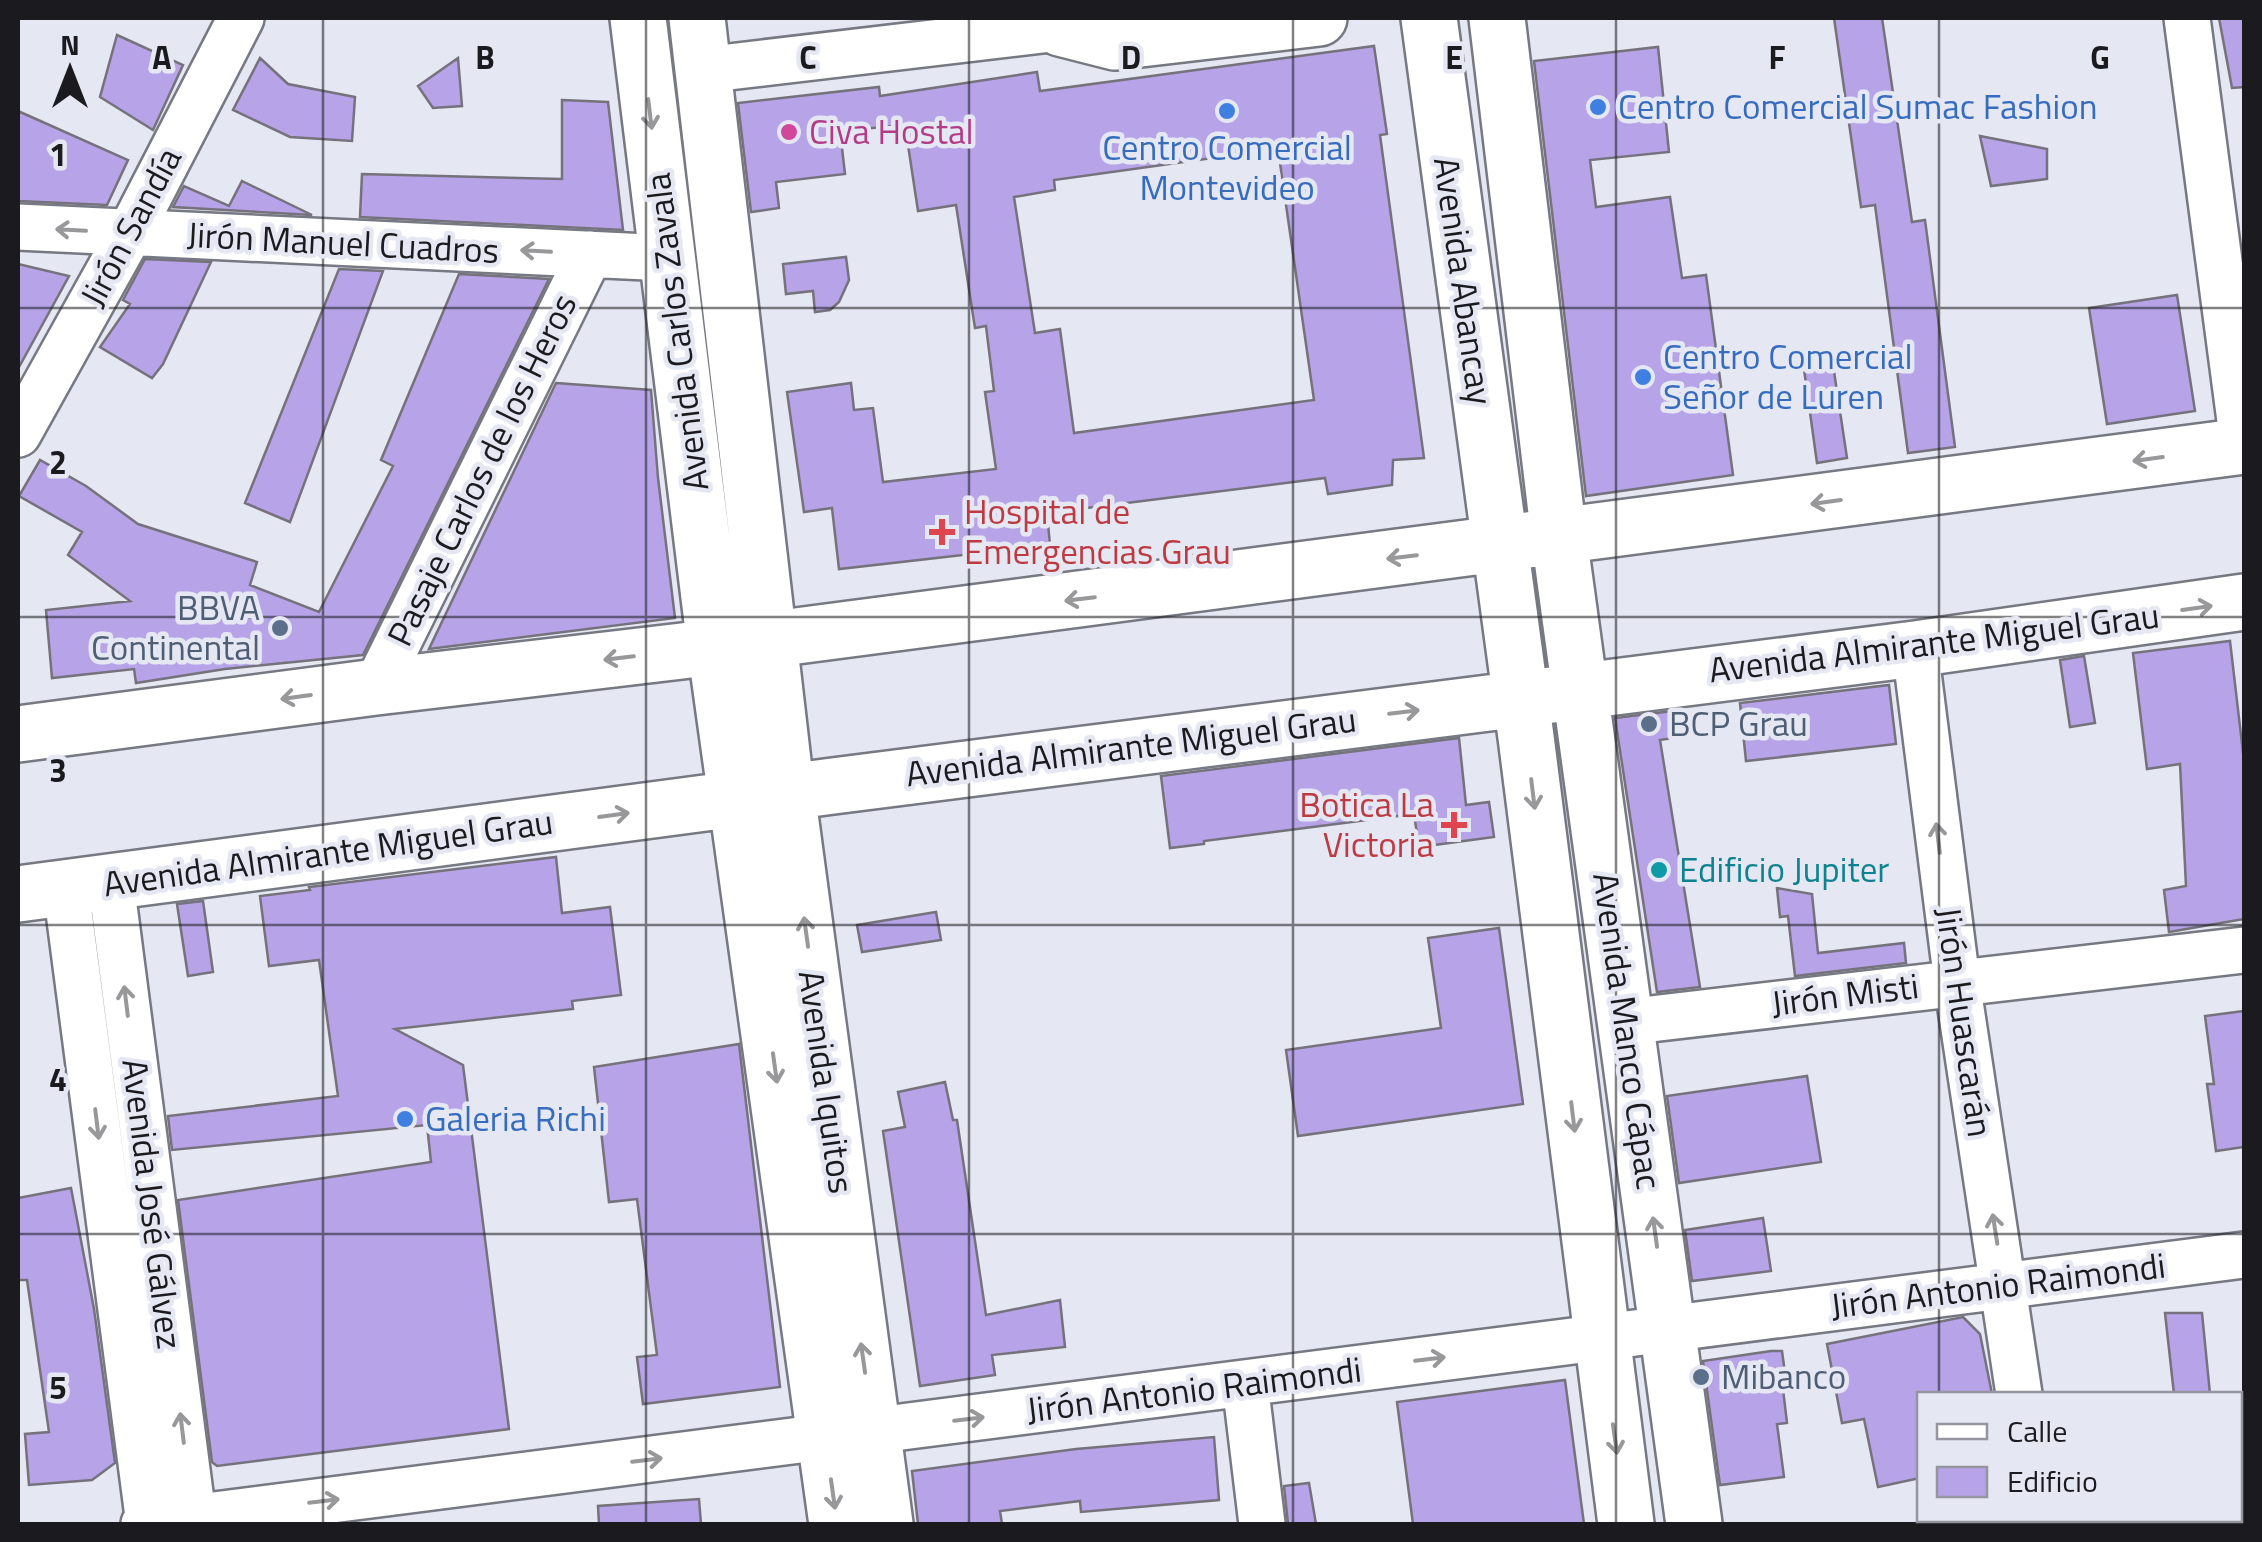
<svg xmlns="http://www.w3.org/2000/svg" width="2262" height="1542" viewBox="0 0 2262 1542" font-family="'Titillium Web',sans-serif">
<rect width="100%" height="100%" fill="#e5e7f2"/>
<path fill="#b7a4e8" stroke="#75727c" stroke-width="2.5" fill-rule="evenodd" d="M1834 18H1882L1912 222 1925 220 1955 447 1908 453 1875 205 1861 207Z
M2219 18H2244V87L2232 88Z
M117 35 183 65 153 130 100 97Z
M1374 46 1387 134 1380 135 1424 458 1393 460 1392 485 1328 494 1325 478 1047 513 1050 545 839 569 832 508 804 512 787 392 851 383 854 410 873 408 883 482 996 469 985 392 994 391 986 326 975 328 956 205 918 211 905 125 840 131 845 174 776 182 779 208 751 212 738 103 879 87 880 96 1037 72 1040 91ZM1278 149 1314 400 1074 433 1060 329 1035 333 1014 197 1055 190 1054 180Z
M1658 47 1669 152 1590 160 1596 207 1670 197 1682 278 1706 275 1733 475 1586 496 1534 61Z
M260 58 288 84 355 97 352 141 290 137 233 110Z
M458 58 462 106 433 108 418 86Z
M562 100 608 102 623 230 360 217 362 174 562 179Z
M18 111 128 160 107 205 18 201Z
M1980 136 2047 149V179L1991 186Z
M242 181 312 215 173 207 184 186 229 206Z
M846 257 849 280 839 302 830 310 815 312 813 291 786 294 783 264Z
M145 259 211 262 163 364 152 378 100 347 130 304 123 300Z
M18 264 69 276 18 369Z
M339 269 383 271 290 522 245 503Z
M459 274 549 279 363 655 225 669 136 683 134 669 52 678 46 610 130 601 68 555 82 532 19 496 40 460 86 486 138 524 257 562 250 585 319 612 393 466 381 460Z
M2177 295 2195 411 2107 424 2089 308Z
M1832 358 1847 458 1817 463 1803 362Z
M556 383 651 390 658 478 675 618 429 649Z
M2230 641 2244 761V919L2169 932 2164 890 2186 886 2180 764 2147 769 2133 653Z
M2084 656 2095 723 2070 727 2060 660Z
M1889 685 1896 744 1746 761 1740 703Z
M1681 710 1685 736 1660 740 1700 987 1657 992 1615 718Z
M1459 738 1466 805 1489 802 1494 837 1419 847 1414 814 1204 841V844L1170 848 1161 776Z
M556 857 562 913 610 907 621 995 572 1001 573 1009 395 1029 463 1065 509 1429 217 1466 212 1462 178 1200 431 1162 427 1125 172 1150 168 1116 338 1096 319 960 269 966 260 896 310 890 309 887Z
M1777 888 1812 894 1818 953 1904 943 1906 963 1795 976 1788 916 1780 917Z
M203 901 213 972 188 976 177 904Z
M936 912 941 940 862 952 857 925Z
M1499 928 1523 1104 1298 1136 1286 1050 1441 1028 1428 938Z
M2244 1011V1147L2216 1151 2207 1084H2214L2205 1016Z
M739 1044 780 1387 643 1404 637 1357 657 1355 637 1199 609 1202 594 1067Z
M1807 1076 1821 1162 1679 1183 1667 1096Z
M945 1082 953 1120H957L986 1315 1060 1300 1065 1347 992 1355 995 1375 920 1386 883 1131 905 1127 898 1092Z
M71 1188 94 1309 115 1463 92 1480 29 1485 25 1434 49 1432 27 1280H18V1198Z
M1763 1218 1771 1271 1692 1281 1685 1230Z
M2165 1313H2202L2210 1394H2174Z
M1963 1317 1980 1334 1992 1394H1920V1478L1878 1487 1864 1419 1842 1423 1827 1344Z
M1771 1351H1782L1787 1388 1783 1389 1787 1423 1777 1424 1784 1477 1720 1485 1703 1361Z
M1565 1380 1584 1524H1413L1397 1402Z
M1214 1437 1219 1500 1081 1512 1080 1501 1000 1511 1002 1524H918L912 1471 1076 1449Z
M1309 1483 1316 1524H1288L1284 1486Z
M699 1499 701 1524H599L598 1506Z"/>
<g fill="none" stroke-linecap="round" stroke-linejoin="round">
<g stroke="#767882" stroke-width="50">
<path id="minor" d="M2187 18 2244 451
M703 70 1093 24
M18 227 668 258
M18 434 130 233 241 18
M1915 649 1957 982 2019 1394
M376 687 590 254
M111 883 194 1524
M66 889 149 1524
M1625 1022 2244 950
M1245 1383 1262 1524
M2036 1520 2037 1524
M144 1524 2244 1255"/>
</g>
<g stroke="#767882" stroke-width="60">
<path id="major" d="M638 18 715 646 837 1524
M697 18 784 770 885 1524
M1429 18 1526 737 1626 1524
M1497 18 1559 537 1694 1524
M1060 28 1115 42 1319 18
M18 734 376 687 682 651 2244 446
M18 894 833 786 1915 649 2244 602"/>
</g>
<use href="#minor" stroke="#fff" stroke-width="45"/>
<use href="#major" stroke="#fff" stroke-width="55"/>
</g>
<defs><path id="oneway-shaft" d="M-6 0H5M1.5-3L5.5 0L1.5 3" fill="none" stroke-width="1.6" stroke-linecap="round" stroke-linejoin="round" transform="scale(2.5)"/></defs>
<g stroke="#98989a">
<use href="#oneway-shaft" transform="translate(650 114) rotate(83)"/>
<use href="#oneway-shaft" transform="translate(71 230) rotate(-177)"/>
<use href="#oneway-shaft" transform="translate(536 251) rotate(-177)"/>
<use href="#oneway-shaft" transform="translate(2148 459) rotate(172)"/>
<use href="#oneway-shaft" transform="translate(1826 502) rotate(172)"/>
<use href="#oneway-shaft" transform="translate(1402 557) rotate(173)"/>
<use href="#oneway-shaft" transform="translate(1080 599) rotate(173)"/>
<use href="#oneway-shaft" transform="translate(2197 608) rotate(-8)"/>
<use href="#oneway-shaft" transform="translate(619 658) rotate(173)"/>
<use href="#oneway-shaft" transform="translate(296 697) rotate(172)"/>
<use href="#oneway-shaft" transform="translate(1404 712) rotate(-7)"/>
<use href="#oneway-shaft" transform="translate(1533 794) rotate(83)"/>
<use href="#oneway-shaft" transform="translate(614 815) rotate(-8)"/>
<use href="#oneway-shaft" transform="translate(1938 838) rotate(-97)"/>
<use href="#oneway-shaft" transform="translate(806 932) rotate(-98)"/>
<use href="#oneway-shaft" transform="translate(126 1001) rotate(-97)"/>
<use href="#oneway-shaft" transform="translate(775 1068) rotate(82)"/>
<use href="#oneway-shaft" transform="translate(1573 1117) rotate(83)"/>
<use href="#oneway-shaft" transform="translate(97 1124) rotate(83)"/>
<use href="#oneway-shaft" transform="translate(1995 1229) rotate(-99)"/>
<use href="#oneway-shaft" transform="translate(1655 1232) rotate(-98)"/>
<use href="#oneway-shaft" transform="translate(863 1358) rotate(-98)"/>
<use href="#oneway-shaft" transform="translate(1430 1359) rotate(-7)"/>
<use href="#oneway-shaft" transform="translate(969 1419) rotate(-7)"/>
<use href="#oneway-shaft" transform="translate(182 1428) rotate(-97)"/>
<use href="#oneway-shaft" transform="translate(1615 1439) rotate(82)"/>
<use href="#oneway-shaft" transform="translate(647 1460) rotate(-7)"/>
<use href="#oneway-shaft" transform="translate(833 1494) rotate(82)"/>
<use href="#oneway-shaft" transform="translate(324 1501) rotate(-7)"/>
</g>
<path fill="none" stroke="#1b1b1f" stroke-width="2.5" stroke-opacity="0.55" d="M323 18V1524M646 18V1524M969 18V1524M1293 18V1524M1616 18V1524M1939 18V1394M18 308H2244M18 617H2244M18 925H2244M18 1234H2244M1939 1520V1524"/>
<g fill="#3f7fe0" stroke="#e5e7f2" stroke-width="4">
<circle cx="1598" cy="107" r="10"/>
<circle cx="1227" cy="111" r="10"/>
<circle cx="1643" cy="377" r="10"/>
<circle cx="405" cy="1119" r="10"/>
</g>
<circle fill="#d1479c" stroke="#e5e7f2" stroke-width="4" cx="789" cy="132" r="10"/>
<g fill="#e0444e" stroke="#e5e7f2" stroke-width="4">
<path d="M937 517h10v10h10v10h-10v10h-10v-10h-10v-10h10z"/>
<path d="M1449 810h10v10h10v10h-10v10h-10v-10h-10v-10h10z"/>
</g>
<g fill="#5c6f8a" stroke="#e5e7f2" stroke-width="4">
<circle cx="280" cy="628" r="10"/>
<circle cx="1649" cy="724" r="10"/>
<circle cx="1701" cy="1377" r="10"/>
</g>
<circle fill="#0f9aa8" stroke="#e5e7f2" stroke-width="4" cx="1659" cy="870" r="10"/>
<g text-anchor="middle" stroke-width="9" stroke-linejoin="round" paint-order="stroke">
<g font-size="35" fill="#366cbe" stroke="#e5e7f2" text-anchor="start">
<text x="1618" y="119">Centro Comercial Sumac Fashion</text>
<text x="1227" y="160" text-anchor="middle">Centro Comercial<tspan x="1227" dy="40">Montevideo</tspan></text>
<text x="1663" y="369">Centro Comercial<tspan x="1663" dy="40">Señor de Luren</tspan></text>
<text x="425" y="1131">Galeria Richi</text>
</g>
<g font-size="35" fill="#b23c85" stroke="#e5e7f2" text-anchor="start">
<text x="809" y="144">Civa Hostal</text>
</g>
<g font-size="35" fill="#1b1b1f" stroke="#e5e7f2">
<text transform="translate(131 227) rotate(-62)" y="12">Jirón Sandía</text>
<text transform="translate(343 243) rotate(3)" y="12">Jirón Manuel Cuadros</text>
<text transform="translate(1463 281) rotate(82)" y="12">Avenida Abancay</text>
<text transform="translate(677 332) rotate(-97)" y="12">Avenida Carlos Zavala</text>
<text transform="translate(482 470) rotate(-64)" y="12">Pasaje Carlos de los Heros</text>
<text transform="translate(1934 643) rotate(-7)" y="12">Avenida Almirante Miguel Grau</text>
<text transform="translate(1131 747) rotate(-7)" y="12">Avenida Almirante Miguel Grau</text>
<text transform="translate(328 853) rotate(-8)" y="12">Avenida Almirante Miguel Grau</text>
<text transform="translate(1845 995) rotate(-7)" y="12">Jirón Misti</text>
<text transform="translate(1964 1022) rotate(82)" y="12">Jirón Huascarán</text>
<text transform="translate(1627 1031) rotate(82)" y="12">Avenida Manco Cápac</text>
<text transform="translate(826 1082) rotate(82)" y="12">Avenida Iquitos</text>
<text transform="translate(152 1204) rotate(83)" y="12">Avenida José Gálvez</text>
<text transform="translate(1998 1286) rotate(-7)" y="12">Jirón Antonio Raimondi</text>
<text transform="translate(1194 1390) rotate(-7)" y="12">Jirón Antonio Raimondi</text>
</g>
<g font-size="35" fill="#be3a42" stroke="#e5e7f2" text-anchor="start">
<text x="964" y="524">Hospital de<tspan x="964" dy="40">Emergencias Grau</tspan></text>
<text x="1434" y="817" text-anchor="end">Botica La<tspan x="1434" dy="40">Victoria</tspan></text>
</g>
<g font-size="35" fill="#4e5e75" stroke="#e5e7f2" text-anchor="start">
<text x="260" y="620" text-anchor="end">BBVA<tspan x="260" dy="40">Continental</tspan></text>
<text x="1669" y="736">BCP Grau</text>
<text x="1721" y="1389">Mibanco</text>
</g>
<g font-size="35" fill="#0d838f" stroke="#e5e7f2" text-anchor="start">
<text x="1679" y="882">Edificio Jupiter</text>
</g>
</g>
<g font-size="32" text-anchor="middle" font-weight="bold" fill="#1b1b1f" stroke="#e5e7f2" stroke-width="9" stroke-linejoin="round" paint-order="stroke">
<text x="162" y="69">A</text>
<text x="485" y="69">B</text>
<text x="808" y="69">C</text>
<text x="1131" y="69">D</text>
<text x="1454" y="69">E</text>
<text x="1777" y="69">F</text>
<text x="2100" y="69">G</text>
<text x="58" y="166">1</text>
<text x="58" y="474">2</text>
<text x="58" y="782">3</text>
<text x="58" y="1091">4</text>
<text x="58" y="1399">5</text>
</g>
<rect width="2262" height="1542" fill="none" stroke="#1b1b1f" stroke-width="40"/>
<rect x="1917" y="1392" width="325" height="130" fill="#e5e7f2" stroke="#94959e" stroke-width="2.5"/>
<rect x="1937" y="1424" width="50" height="15" fill="#ffffff" stroke="#94959e" stroke-width="2.5"/>
<text x="2007" y="1442" font-size="30" fill="#1b1b1f">Calle</text>
<rect x="1937" y="1467" width="50" height="30" fill="#b7a4e8" stroke="#94959e" stroke-width="2.5"/>
<text x="2007" y="1492" font-size="30" fill="#1b1b1f">Edificio</text>
<g transform="translate(70 70)" stroke="#e5e7f2" stroke-width="8" paint-order="stroke">
<path d="M0-8L18 38L0 25L-18 38Z" fill="#1b1b1f"/>
<text y="-15" font-size="28" font-weight="bold" text-anchor="middle" fill="#1b1b1f">N</text>
</g>
</svg>
